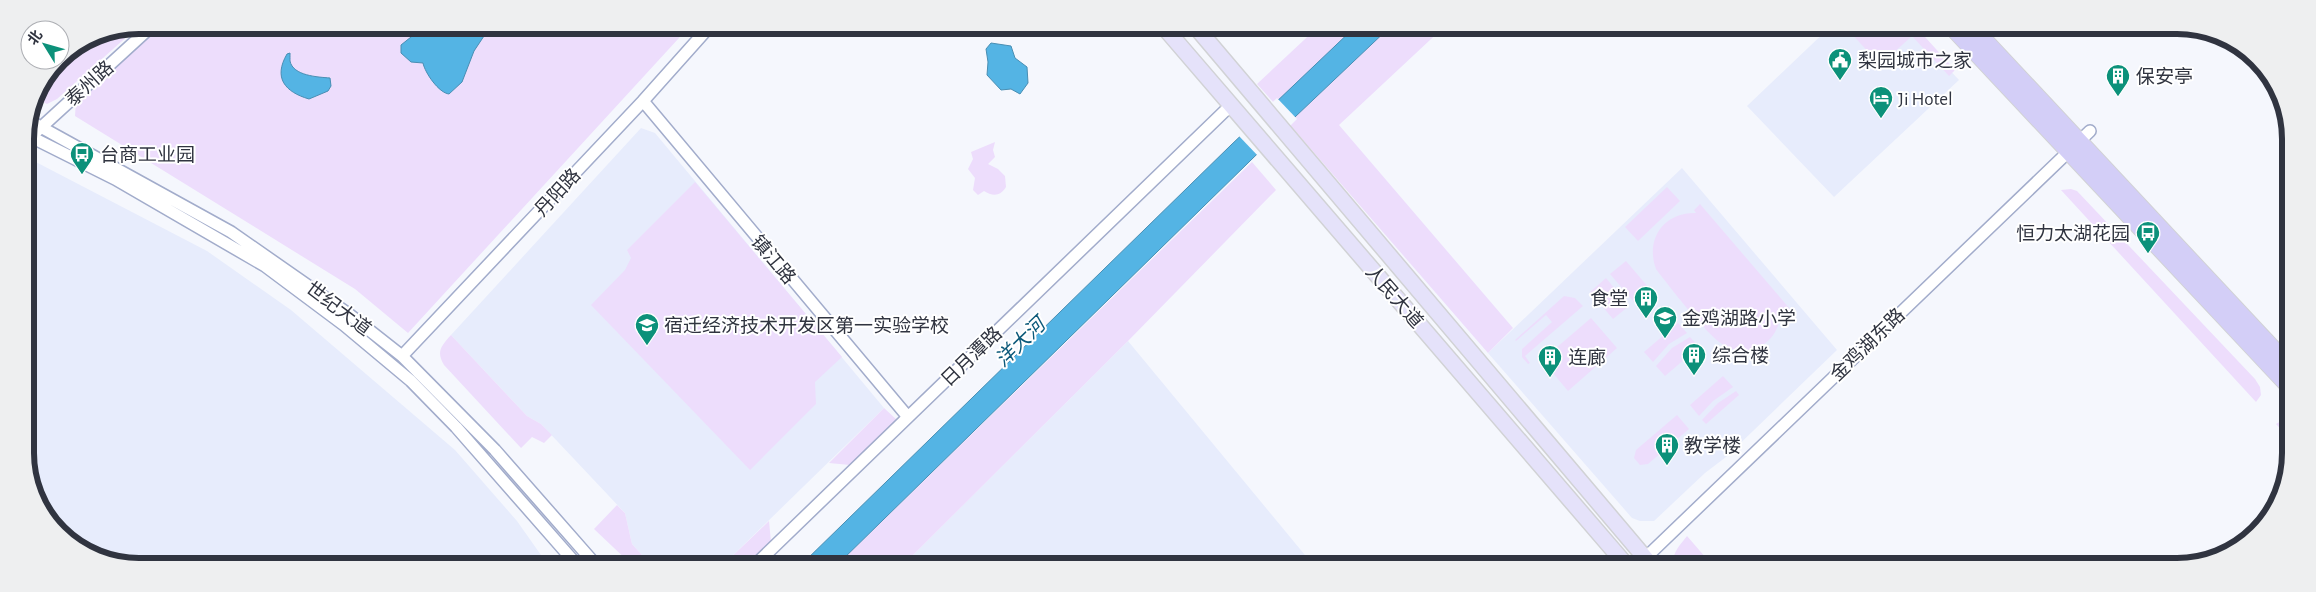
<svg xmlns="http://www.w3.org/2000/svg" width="2316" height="592" viewBox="0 0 2316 592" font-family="'Alegreya Sans','Noto Sans SC',sans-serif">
<rect width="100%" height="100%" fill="#f5f7fd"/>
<path fill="#e7ecfc" d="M1830 27H1909L1959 80 1834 197 1747 106Z
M641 128 655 133 884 408 723 565H651L632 544 625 513 541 424 527 416 451 335Z
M32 160 207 251 291 310 455 450 517 521 548 565H116L58 534 27 476 25 163Z
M1682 168 1837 350 1726 457 1705 473 1654 521H1640L1632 518 1488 353Z
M1128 341 1314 566H902Z"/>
<path fill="#edddfc" d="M140 25 57 99 47 104 33 97 57 60H60V57L95 34Z
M160 25 690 26 408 333 355 289 75 116 76 101Z
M1319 26H1356L1275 104 1257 84Z
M1391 26H1445L1339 125 1513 328 1488 353 1290 125 1295 117Z
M1858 27H1916L1955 70 1949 76 1912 36 1880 65 1851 33Z
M995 142 993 150 995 157 988 164 998 169 1005 176 1006 187C1000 197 992 196 984 191L978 195 973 190 975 178 968 169 973 159 971 152Z
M1252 162 1276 190 1128 341 902 566 837 565Z
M695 182 842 357 815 382 816 404 750 470 591 305 625 270 631 258 627 250Z
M1667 187 1680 201 1638 241 1625 227Z
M2071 189 2077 191 2255 379 2260 387 2261 395 2256 402 2061 190Z
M1700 204 1790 309 1783 315 1781 313C1779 328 1773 340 1759 347 1747 353 1733 351 1722 344 1707 335 1668 285 1656 269 1645 239 1664 212 1696 213L1694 210Z
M1626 261 1649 288 1634 302 1610 274Z
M1606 278 1629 306 1613 319 1590 292Z
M1564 296 1575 298 1583 306 1525 356 1530 363 1528 364 1522 357V349L1552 322 1546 315 1516 341 1515 340Z
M1591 318 1617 348 1568 391 1542 360Z
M1678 323 1687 333 1669 344 1653 362 1644 352Z
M451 335 527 416 541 424 552 435 544 443 532 437 521 448 444 365C436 352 441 346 451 335Z
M1690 337 1699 347 1665 376 1656 366 1672 348Z
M1723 376 1733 387 1713 401 1699 416 1690 405Z
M1736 391 1739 395 1706 424 1702 420 1718 403Z
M884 408 897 420 850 465 829 463Z
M1677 415 1689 429 1648 464 1640 465 1634 458 1636 450Z
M2286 418H2289V438L2276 424Z
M617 505 625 513 632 544 651 565H632L594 529Z
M769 521 771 542 747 565H723Z
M1687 536 1713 566H1673C1672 553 1679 546 1687 536Z"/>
<path fill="#54b4e4" stroke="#498eb3" d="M426 25H488L486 33 474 51 462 82 449 94C439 93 425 73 423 63L411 62 401 53V45Z
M1356 26H1391L1295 117 837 565H801L1231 145Z
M991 43 1011 46 1015 58 1027 67 1028 83 1020 94 1011 89 1001 90 987 75 988 62 986 49Z
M290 53C290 56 290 59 290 61 293 76 318 77 330 78L331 86 328 91 309 99C285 92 273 78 287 54Z"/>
<path fill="#f5f7fd" d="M1277 98 1297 119 1259 157 1238 135Z"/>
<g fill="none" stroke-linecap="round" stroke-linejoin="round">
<g stroke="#a2accb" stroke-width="14">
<path id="minor" d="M643 101 908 417
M28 120 231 232 350 315 402 356 495 450 596 565
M36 132 153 25
M25 134 115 179 265 266 344 325 411 381 456 427 577 565
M402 356 643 101 710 26
M755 565 1230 106
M1637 566 2090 131"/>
</g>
<g stroke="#d1d2d5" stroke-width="18">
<path id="major" d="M1163 26 1627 566
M1195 26 1652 566"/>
</g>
<g stroke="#d1d2d5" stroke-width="20">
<path id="highway" d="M1953 27 2289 385
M1971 27 2289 367"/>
</g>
<use href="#minor" stroke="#fff" stroke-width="11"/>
<use href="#major" stroke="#e5e2fa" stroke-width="15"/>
<use href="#highway" stroke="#d3cef7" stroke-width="18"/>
</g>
<defs>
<g id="civic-pin" transform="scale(1.25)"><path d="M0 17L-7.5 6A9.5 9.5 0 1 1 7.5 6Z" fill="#0c917a" stroke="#fff"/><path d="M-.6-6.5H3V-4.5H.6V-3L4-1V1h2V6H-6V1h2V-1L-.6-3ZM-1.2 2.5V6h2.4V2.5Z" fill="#fff"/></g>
<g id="building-pin" transform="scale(1.25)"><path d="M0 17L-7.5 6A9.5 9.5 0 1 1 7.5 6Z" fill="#0c917a" stroke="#fff"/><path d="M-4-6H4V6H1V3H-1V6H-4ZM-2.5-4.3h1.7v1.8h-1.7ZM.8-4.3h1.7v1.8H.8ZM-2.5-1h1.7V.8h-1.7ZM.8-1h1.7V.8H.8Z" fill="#fff"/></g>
<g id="hotel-pin" transform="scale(1.25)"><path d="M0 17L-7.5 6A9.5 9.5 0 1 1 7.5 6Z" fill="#0c917a" stroke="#fff"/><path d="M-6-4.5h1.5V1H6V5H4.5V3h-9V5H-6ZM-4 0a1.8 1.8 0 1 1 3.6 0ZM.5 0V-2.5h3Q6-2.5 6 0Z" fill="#fff"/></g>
<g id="bus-pin" transform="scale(1.25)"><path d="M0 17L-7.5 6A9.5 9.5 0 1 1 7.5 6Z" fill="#0c917a" stroke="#fff"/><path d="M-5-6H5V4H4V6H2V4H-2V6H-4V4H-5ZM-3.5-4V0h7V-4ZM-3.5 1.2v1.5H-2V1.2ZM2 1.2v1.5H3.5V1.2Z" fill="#fff"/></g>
<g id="school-pin" transform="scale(1.25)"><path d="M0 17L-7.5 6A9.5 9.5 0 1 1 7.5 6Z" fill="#0c917a" stroke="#fff"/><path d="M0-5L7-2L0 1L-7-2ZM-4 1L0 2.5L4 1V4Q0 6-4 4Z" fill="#fff"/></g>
</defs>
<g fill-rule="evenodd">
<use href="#civic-pin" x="1840" y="60"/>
<use href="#building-pin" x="2118" y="76"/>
<use href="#hotel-pin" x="1881" y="98"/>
<use href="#bus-pin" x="82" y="154"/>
<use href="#bus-pin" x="2148" y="233"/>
<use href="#building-pin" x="1646" y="298"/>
<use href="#school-pin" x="1665" y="318"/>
<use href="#school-pin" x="647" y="325"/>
<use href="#building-pin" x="1694" y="355"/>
<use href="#building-pin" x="1550" y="357"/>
<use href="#building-pin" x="1667" y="445"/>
</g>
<g text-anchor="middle" stroke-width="4" stroke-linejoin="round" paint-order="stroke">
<g font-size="19" fill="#303440" stroke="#fff" text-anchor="start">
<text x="1858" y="67">梨园城市之家</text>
<text x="2136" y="83">保安亭</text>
<text x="1898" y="105">Ji Hotel</text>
<text x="100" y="161">台商工业园</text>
<text x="2130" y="240" text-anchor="end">恒力太湖花园</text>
<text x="1628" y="305" text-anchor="end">食堂</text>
<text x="1682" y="325">金鸡湖路小学</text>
<text x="664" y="332">宿迁经济技术开发区第一实验学校</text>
<text x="1712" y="362">综合楼</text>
<text x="1568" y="364">连廊</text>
<text x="1684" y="452">教学楼</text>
</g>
<g font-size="19" fill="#303440" stroke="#fff">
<text transform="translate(89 83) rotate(-42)" y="7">泰州路</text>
<text transform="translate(557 192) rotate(-47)" y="7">丹阳路</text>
<text transform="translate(774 259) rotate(50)" y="7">镇江路</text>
<text transform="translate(1395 296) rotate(49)" y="7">人民大道</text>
<text transform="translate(339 308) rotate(37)" y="7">世纪大道</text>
<text transform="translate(1867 344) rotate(-44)" y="7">金鸡湖东路</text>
<text transform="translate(971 356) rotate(-44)" y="7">日月潭路</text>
</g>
<g font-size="20" font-style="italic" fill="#0c597a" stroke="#fff">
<text transform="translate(1020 342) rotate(-44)" y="7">洋大河</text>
</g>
</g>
<path d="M0 0H2316V592H0ZM139 34H2177A105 105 0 0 1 2282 139V453A105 105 0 0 1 2177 558H139A105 105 0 0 1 34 453V139A105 105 0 0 1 139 34Z" fill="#eeeff0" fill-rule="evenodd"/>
<path fill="none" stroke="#303440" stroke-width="6" d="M139 34H2177A105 105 0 0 1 2282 139V453A105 105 0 0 1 2177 558H139A105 105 0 0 1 34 453V139A105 105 0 0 1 139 34Z"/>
<g transform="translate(45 45) rotate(307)"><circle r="24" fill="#ffffff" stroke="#acaeb3"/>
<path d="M0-4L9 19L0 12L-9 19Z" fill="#0c917a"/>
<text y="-8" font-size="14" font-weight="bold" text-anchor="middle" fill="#303440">北</text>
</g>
</svg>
